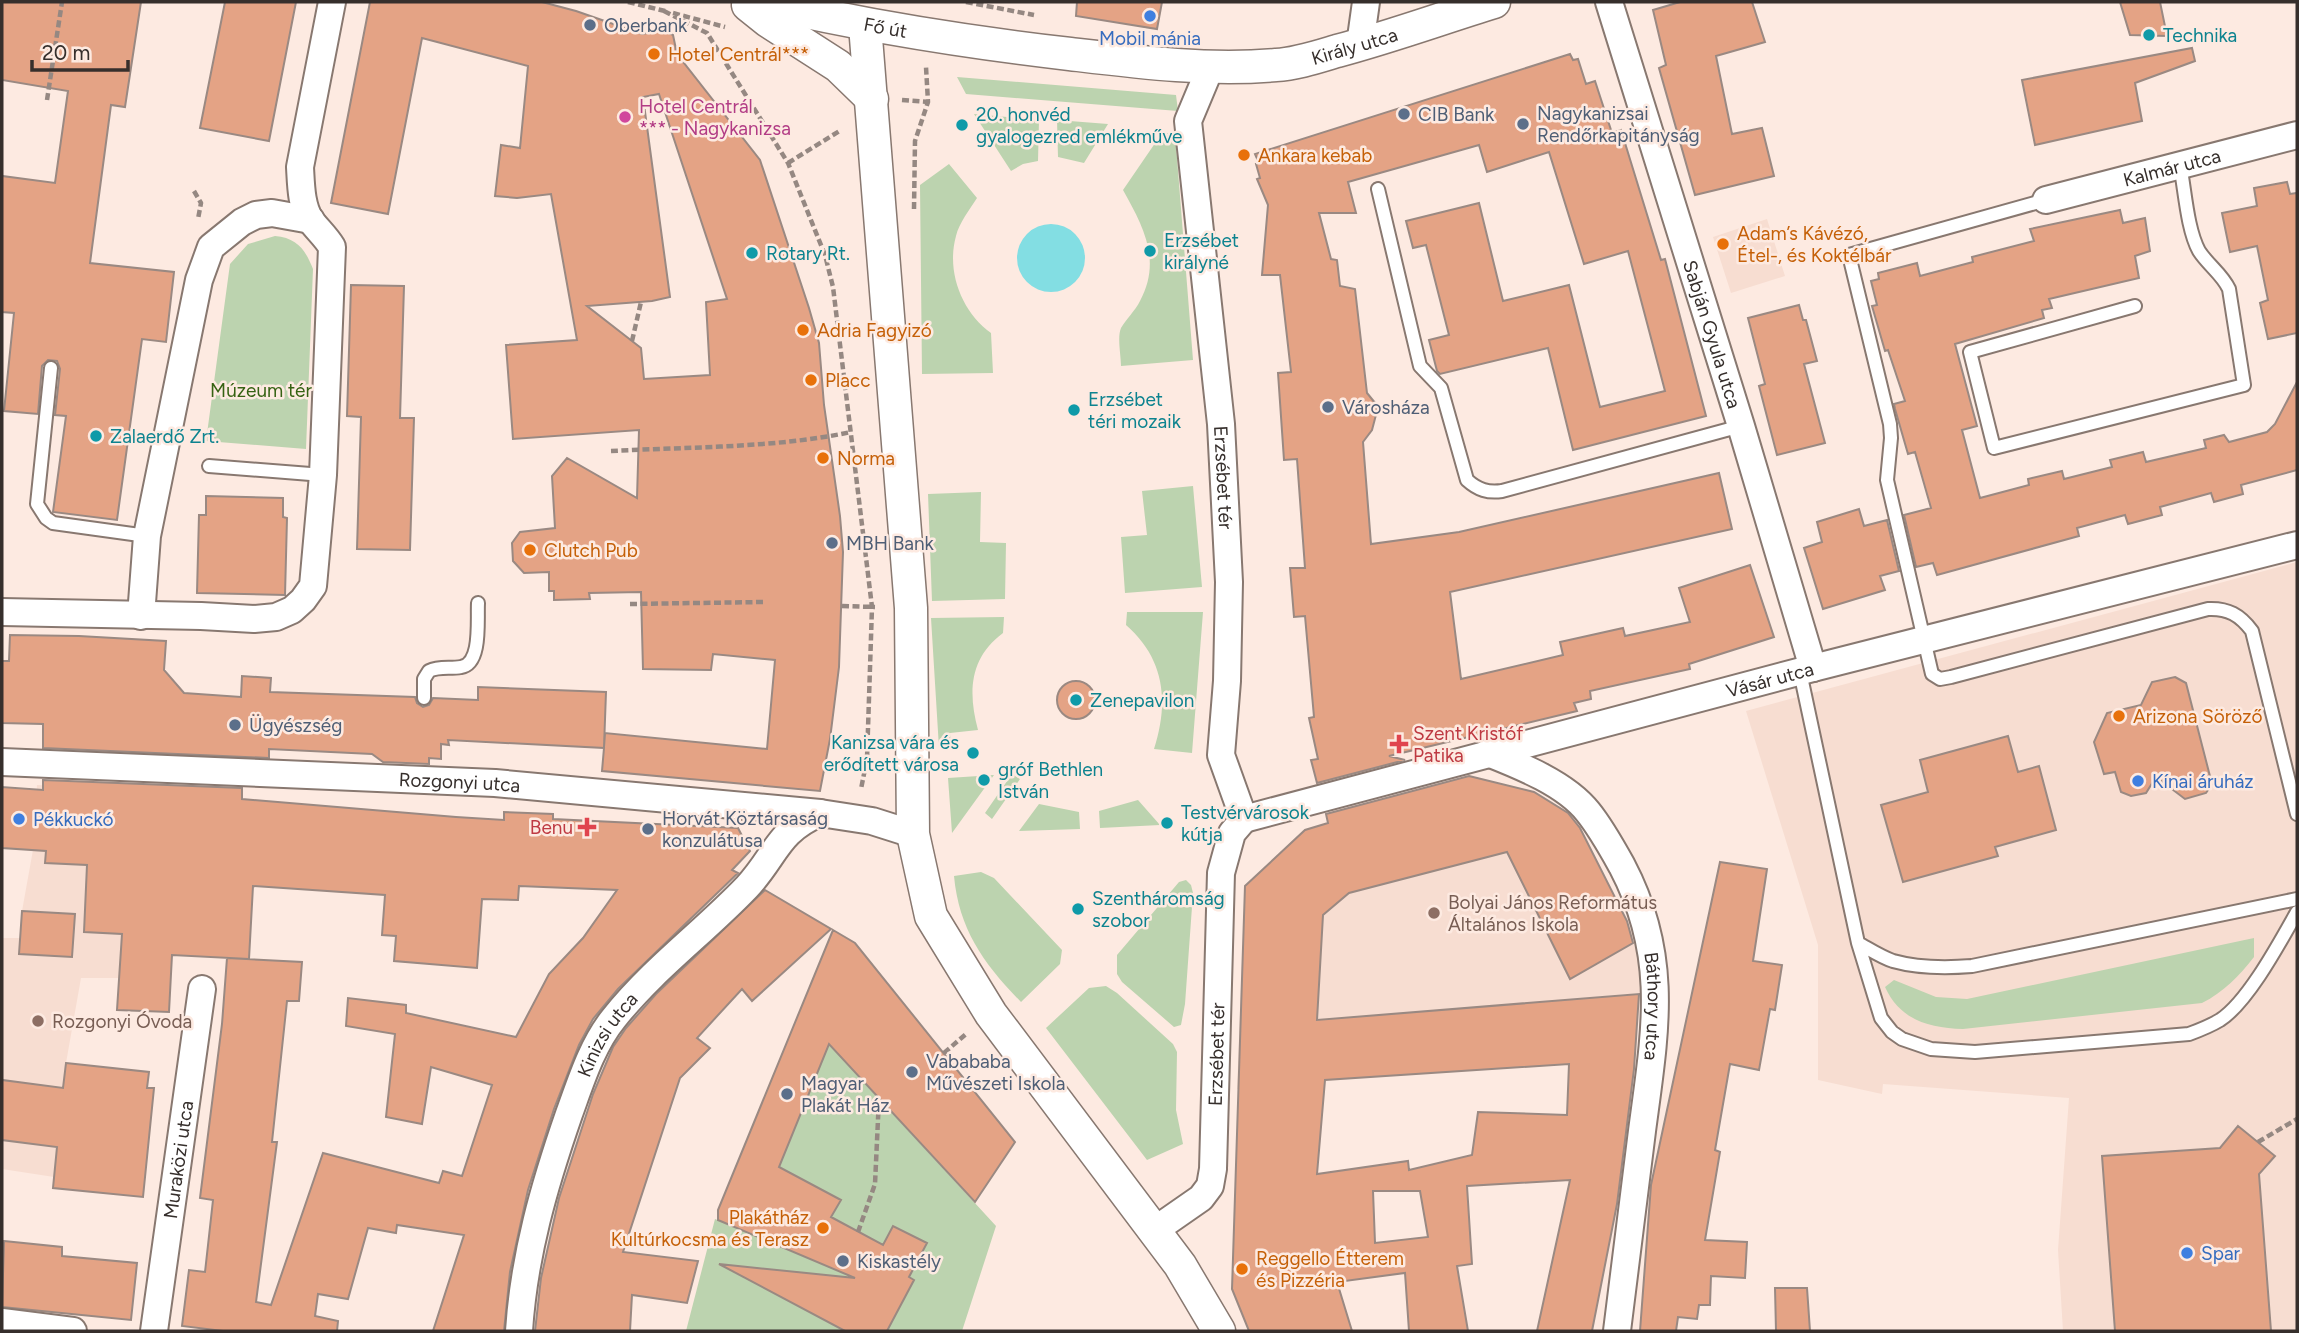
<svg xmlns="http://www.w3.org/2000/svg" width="2299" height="1333" viewBox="0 0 2299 1333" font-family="Figtree,sans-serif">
<rect width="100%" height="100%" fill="#fdeae1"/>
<path fill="#f7ddd1" d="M1767 219 1785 276 1731 293 1713 237Z
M2297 562V1331H2063L2058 1250 2069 1098 1883 1084 1882 1094 1818 1080V945L1746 711Z
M1483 779 1534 792 1575 817 1637 941 1641 993 1318 1021 1314 1077 1237 1089 1245 886 1305 830Z
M37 785 129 790 119 978H81L66 1063 54 1177 2 1169V938H20L22 911 33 850Z"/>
<path fill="#bcd3af" d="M957 77 1176 95 1178 111 966 94Z
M974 114 1039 120 1038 161 1023 164 1011 171Z
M1057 120 1108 124 1084 163 1058 157Z
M1162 133H1175L1193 360 1121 366C1121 355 1117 337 1121 328 1126 319 1135 311 1140 301 1162 260 1143 226 1123 190Z
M949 164 977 198C970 209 959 223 956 236 946 272 962 312 991 333L993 373 922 374 920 185Z
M275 236C297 238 305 249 313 269L306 449 206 441 230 264 248 244Z
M1193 486 1202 587 1125 593 1121 537 1147 535 1142 491Z
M981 492 980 542 1006 543 1005 599 932 601 928 494Z
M1127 612H1203L1192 753 1154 749C1169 702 1165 659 1126 625Z
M1004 617 1003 633C969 658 968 693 978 730L950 733 951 747 939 748 931 618Z
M1012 774 1020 779 992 819 985 813Z
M994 775 952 833 948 778Z
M1138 800 1160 825 1100 828 1099 811Z
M1039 804 1079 812 1080 829 1019 831Z
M981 872 994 878 1062 950 1060 964 1021 1002C984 964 959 930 954 876Z
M1186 880 1191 885 1193 893 1185 1004 1181 1025 1174 1027 1122 982 1117 974V955L1179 882Z
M2254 938V957C2239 976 2224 992 2202 1003L1963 1029C1929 1028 1900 1020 1885 987L1894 980 1936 997 1967 999Z
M1106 986 1117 993 1173 1044 1177 1052 1176 1110 1183 1144 1147 1160 1046 1028 1089 988Z
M829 1044 996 1226 962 1331H686L715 1219 751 1233Z"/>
<path fill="#83dee3" d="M1017 258a34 34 0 1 1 68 0a34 34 0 1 1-68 0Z"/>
<path fill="#e4a385" stroke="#9a8982" stroke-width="2" fill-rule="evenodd" d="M2 2H141L125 107 111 105 90 263 174 272 166 342 142 339 117 520 53 512 66 416 55 415 60 369 57 361 48 360 42 366 38 414 4 411 14 313 2 312V176L55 183 68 91 2 80Z
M225 2H296L269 141 200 128Z
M370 2H542L576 11 642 34 663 30 673 35 677 54 760 160 809 308 819 343 824 405 840 516 843 552 839 667 830 739 820 791 602 771 604 748 448 740 449 745 441 744V759L429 758V764L383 762 372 754 269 749V758L43 748V724L2 723V661H9L10 635 79 636 166 641 164 670 184 693 241 697 242 676 271 678 270 692 415 697 417 703 423 707 429 705 433 698 478 700V687L606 692 604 747 605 733 767 749 775 660 713 654 711 670 643 669 641 592 589 593 590 599 554 600V591H549V572L524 573 513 561 512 543 520 532 555 528 552 476 567 458 637 498 639 430 513 439 506 345 577 340 551 194 517 198 495 196 501 145 520 148 528 66 422 38 388 214 331 203ZM659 94 727 299 706 302 710 375 644 379 641 348 587 306 652 301 670 297 643 97Z
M1077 2H1162L1157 29 1076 16Z
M1680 2H1752L1765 42 1716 56 1732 134 1762 128 1774 176 1695 195 1659 68 1666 65 1653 10Z
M2120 2H2160L2167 36 2130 35Z
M2192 48 2195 61 2135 83 2142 121 2035 145 2022 80Z
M1570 54 1573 60 1578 59 1586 84 1595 81 1612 133 1621 130 1661 260 1665 259 1706 416 1573 450 1548 348 1440 374 1437 371 1429 340 1449 335 1426 245 1413 248 1406 221 1479 203 1503 301 1569 285 1600 407 1665 391 1628 251 1584 264 1549 152 1487 172 1479 145 1348 182 1356 213H1319L1331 259 1337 260 1340 286 1355 289 1367 393 1376 404 1377 411 1372 430 1363 442 1371 544 1459 532 1719 473 1732 529 1450 592 1461 679 1563 655 1560 642 1623 628 1625 636 1690 622 1679 588 1750 565 1774 637 1689 664 1690 669 1590 691 1591 699 1574 703 1577 711 1389 756 1405 760 1317 783 1311 760 1318 759 1309 718 1314 717 1305 616 1294 617 1290 568H1305L1297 459 1284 460 1278 373 1291 372 1280 275H1262L1268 205 1257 179 1260 178 1256 164 1259 163 1255 154Z
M2287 182 2290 194 2297 193V333L2268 339 2260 303 2268 300 2257 246 2230 252 2222 213 2257 206 2254 188Z
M2120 210 2123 223 2145 218 2150 251 2135 256 2139 278 2049 299 2052 308 2042 310 2044 318 1955 344 1977 426 1962 430 1980 498 2029 485 2028 479 2062 471 2064 479 2112 467 2110 460 2143 452 2146 462 2206 448 2204 440 2224 435 2229 442 2267 432 2275 424 2297 382V470L2241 485 2243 494 2214 502 2211 493 2160 507 2162 515 2128 524 2125 515 2077 528 2079 536 1937 575 1933 563 1916 567 1904 515 1931 508 1915 452 1908 454 1895 409 1894 404 1905 401 1888 350 1885 351 1872 306 1877 305 1871 281 1879 279 1878 273 1917 263 1920 276 1973 262 1972 257 2034 241 2030 229Z
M351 285 404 286 400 418H414L410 550 357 549 361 417 347 416Z
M1799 305 1803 320H1806L1817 361 1804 364 1825 443 1777 455 1759 386 1765 384 1748 318Z
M206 496 283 498V517L287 518 285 595 197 593 199 515H206Z
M1859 509 1864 526 1887 520 1899 571 1880 576 1885 590 1823 609 1804 548 1822 542 1817 522Z
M2175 677 2186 683 2212 784 2206 793 2185 799 2156 777 2146 793 2131 796 2121 792 2115 772 2104 774 2094 742 2107 713 2141 705 2152 682Z
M1057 700a19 19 0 1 1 38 0a19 19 0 1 1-38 0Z
M2008 736 2018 772 2039 766 2056 830 1995 847 1998 856 1903 882 1881 805 1928 792 1920 760Z
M1469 776 1534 792 1568 813 1580 828 1627 921 1633 943 1570 979 1507 852 1349 893 1323 915 1317 1020 1639 994 1634 1069 1617 1204 1592 1331H1537L1570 1180 1467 1186 1472 1264 1457 1266 1468 1331H1409L1405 1273 1337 1282 1352 1331H1249L1232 1289 1245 886 1305 830 1328 823 1326 814ZM1569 1064 1567 1115 1478 1112 1472 1155 1409 1170 1408 1161 1317 1174 1325 1080ZM1373 1191H1420L1428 1237 1375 1243Z
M43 780 242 788V799L456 817 504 820V812L553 814V819L738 828 750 851 732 870 738 873 618 989 593 1019 579 1045 554 1109 528 1190 510 1272 504 1331H433L464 1235 397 1225 396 1233 368 1228 348 1299 318 1294 315 1316 338 1321 337 1331H223L182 1326 189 1270 205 1272 213 1200 200 1198 222 1024 227 958 302 962 299 1001H287L272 1142H277L256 1302 271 1305 323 1153 439 1183 443 1171 462 1176 492 1085 431 1067 422 1124 386 1117 395 1034 346 1026 348 998 406 1005V1013L516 1037 549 974 583 938 617 890 519 886 518 900 482 899 477 968 394 961 396 936 382 935 385 895 253 886 249 959 172 955 169 1012 117 1010 122 934 84 932 87 865 45 863 46 851 2 848V787L43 790Z
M1720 862 1767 869 1753 961 1782 965 1775 1010 1770 1009 1759 1070 1730 1064 1715 1150 1720 1152 1705 1240 1747 1242 1745 1278 1711 1276 1710 1305H1699L1697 1319 1678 1317 1676 1331H1640L1651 1185Z
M765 890 831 929 752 1001 742 989 697 1038 710 1048 680 1078 623 1252 698 1261 687 1303 632 1295 630 1331H535L541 1278 559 1198 593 1094 613 1047 626 1028 656 994Z
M22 911 75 914 72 957 19 954Z
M833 930 855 943 1015 1142 975 1202 829 1044 779 1167 841 1200 831 1217 883 1245 893 1226 927 1243 909 1277 914 1280 887 1331H845L719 1264 855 1278 718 1220V1210Z
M66 1063 149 1072 147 1088H154L143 1197 53 1188 57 1147 2 1140V1080L63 1088Z
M2238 1126 2275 1156 2259 1174 2271 1331H2115L2102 1156 2220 1148Z
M4 1241 62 1247V1256L137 1263 131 1320 2 1307Z
M1775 1288H1807L1810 1331H1776Z"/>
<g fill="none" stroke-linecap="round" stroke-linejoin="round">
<g stroke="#887870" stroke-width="16">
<path id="service" d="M1378 189 1420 366 1441 388 1467 480C1478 490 1488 493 1502 491L1741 426
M2046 200 1849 255 1890 424 1891 438 1887 480 1932 674 1940 679 1951 677 2208 609C2228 608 2240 615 2252 631L2297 814
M2135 306 1970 352 1994 448 2244 385 2229 289C2222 274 2208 265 2199 251 2187 229 2185 190 2180 165
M51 368 37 504 46 518 53 523 147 536
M209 466 323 475
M1800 672 1858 943C1869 949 1881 957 1893 961 1918 968 1947 968 1972 966L2297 899
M424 698V679L429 671C439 666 450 669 461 667 482 664 477 620 478 603
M1858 943 1881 1018 1892 1032 1902 1039 1931 1049 1975 1052 2189 1034C2200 1030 2210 1026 2220 1020 2248 1002 2280 942 2297 912"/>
</g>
<g stroke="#887870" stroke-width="30">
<g id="minor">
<path id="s1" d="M1609 2 1741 426 1813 668"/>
<path d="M1360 45 1366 2"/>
<path id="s2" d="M1211 66 1188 121 1221 424 1229 582 1227 681 1221 755 1244 819"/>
<path id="s3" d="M2046 200 2297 135"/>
<path d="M2 612 201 616 254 619 276 617 292 610 303 600 313 586 323 475 332 247C326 237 318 230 311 221 301 207 301 184 300 167L332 2"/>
<path d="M141 616 147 536 199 280 211 247 242 222 256 215 272 213 311 220"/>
<path id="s4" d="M1488 753C1521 766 1566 784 1588 812 1601 828 1612 848 1622 866 1670 957 1655 1033 1642 1131 1634 1198 1625 1264 1617 1331"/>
<path id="s5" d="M2 762 495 783 820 813 872 821 913 834"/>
<path id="s6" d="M1244 819 1813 668 2297 545"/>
<path id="s7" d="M1155 1230 1201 1198 1210 1186 1213 1169 1221 873 1232 833 1244 819"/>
<path d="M2 1322 73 1331"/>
<path id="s8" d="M154 1331 202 989"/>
<path id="s9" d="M519 1331C524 1255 544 1186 569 1114 581 1081 592 1045 614 1018 653 969 704 932 747 887 776 856 777 831 820 813"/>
</g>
</g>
<g stroke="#887870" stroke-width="35">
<g id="tertiary">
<path id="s10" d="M762 2C864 26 966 42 1070 54 1137 62 1207 71 1276 65 1296 64 1317 57 1337 51 1390 37 1442 18 1494 2"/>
<path d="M748 5 768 21 838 66 872 99"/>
<path d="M865 25 911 608 913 834 931 916 991 1014 1180 1265 1219 1331"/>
</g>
</g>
<path stroke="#958882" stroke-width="4.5" stroke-dasharray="7 3.5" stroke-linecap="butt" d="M628 2 665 11
M966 2 1034 15
M664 11 707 33 788 163 825 255 833 287 872 607 867 759 861 789
M673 13 725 27
M47 100 62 2
M902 100 928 102
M788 163 841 130
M194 191 201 203 198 219
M914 209 915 141 928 102 926 67
M632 341 641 302
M611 451C688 447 777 448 851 432
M630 604 763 602
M842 606 875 607
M944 1053 966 1034
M2258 1142 2297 1119
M858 1232 875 1184 879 1098"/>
<use href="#service" stroke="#fff" stroke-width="12"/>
<use href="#minor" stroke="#fff" stroke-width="26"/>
<use href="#tertiary" stroke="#fff" stroke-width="32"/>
</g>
<g fill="#3f7fe0" stroke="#fdeae1" stroke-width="2.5">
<circle cx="1150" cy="16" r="7"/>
<circle cx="2138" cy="781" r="7"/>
<circle cx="19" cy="819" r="7"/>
<circle cx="2187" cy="1253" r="7"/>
</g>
<g fill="#5c6f8a" stroke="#fdeae1" stroke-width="2.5">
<circle cx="590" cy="25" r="7"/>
<circle cx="1404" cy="114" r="7"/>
<circle cx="1523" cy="124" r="7"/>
<circle cx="1328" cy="407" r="7"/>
<circle cx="832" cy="543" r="7"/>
<circle cx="235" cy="725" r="7"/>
<circle cx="648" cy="829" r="7"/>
<circle cx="912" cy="1072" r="7"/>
<circle cx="787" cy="1094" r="7"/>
<circle cx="843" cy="1261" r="7"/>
</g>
<g fill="#0f9aa8" stroke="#fdeae1" stroke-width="2.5">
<circle cx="2149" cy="35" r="7"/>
<circle cx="962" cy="125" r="7"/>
<circle cx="1150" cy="251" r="7"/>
<circle cx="752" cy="253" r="7"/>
<circle cx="1074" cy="410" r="7"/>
<circle cx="96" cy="436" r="7"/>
<circle cx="1076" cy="700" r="7"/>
<circle cx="973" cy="753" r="7"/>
<circle cx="984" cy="780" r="7"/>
<circle cx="1167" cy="823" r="7"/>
<circle cx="1078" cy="909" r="7"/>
</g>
<g fill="#e8710a" stroke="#fdeae1" stroke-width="2.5">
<circle cx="654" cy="54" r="7"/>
<circle cx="1244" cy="155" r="7"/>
<circle cx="1723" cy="244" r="7"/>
<circle cx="803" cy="330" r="7"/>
<circle cx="811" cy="380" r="7"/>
<circle cx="823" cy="458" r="7"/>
<circle cx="530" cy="550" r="7"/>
<circle cx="2119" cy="716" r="7"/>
<circle cx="823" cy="1228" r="7"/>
<circle cx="1242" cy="1269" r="7"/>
</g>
<circle fill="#d1479c" stroke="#fdeae1" stroke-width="2.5" cx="625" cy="117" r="7"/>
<g fill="#e0444e" stroke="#fdeae1" stroke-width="2.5">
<path d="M1395.5 733.5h7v7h7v7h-7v7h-7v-7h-7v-7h7z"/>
<path d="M583.5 816.5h7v7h7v7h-7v7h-7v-7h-7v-7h7z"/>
</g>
<g fill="#8d6e63" stroke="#fdeae1" stroke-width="2.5">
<circle cx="1434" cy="913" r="7"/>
<circle cx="38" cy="1021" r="7"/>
</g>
<g text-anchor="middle" stroke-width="5" stroke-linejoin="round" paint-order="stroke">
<g font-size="19" fill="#4e5e75" stroke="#fdeae1" text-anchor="start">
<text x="604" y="32">Oberbank</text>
<text x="1537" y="120">Nagykanizsai<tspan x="1537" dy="22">Rendőrkapitányság</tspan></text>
<text x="1418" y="121">CIB Bank</text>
<text x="1342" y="414">Városháza</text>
<text x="846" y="550">MBH Bank</text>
<text x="249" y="732">Ügyészség</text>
<text x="662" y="825">Horvát Köztársaság<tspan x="662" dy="22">konzulátusa</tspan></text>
<text x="926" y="1068">Vabababa<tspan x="926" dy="22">Művészeti Iskola</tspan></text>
<text x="801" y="1090">Magyar<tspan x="801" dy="22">Plakát Ház</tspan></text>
<text x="857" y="1268">Kiskastély</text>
</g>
<g font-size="19" fill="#362f2c" stroke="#fdeae1">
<text dy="7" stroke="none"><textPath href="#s10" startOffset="126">Fő út</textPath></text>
<text dy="7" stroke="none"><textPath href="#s10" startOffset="600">Király utca</textPath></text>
<text dy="7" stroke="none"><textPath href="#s3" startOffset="130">Kalmár utca</textPath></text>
<text dy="7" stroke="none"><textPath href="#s1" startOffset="348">Sabján Gyula utca</textPath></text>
<text dy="7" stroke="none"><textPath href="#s2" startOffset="418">Erzsébet tér</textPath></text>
<text dy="7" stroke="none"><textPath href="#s6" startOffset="544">Vásár utca</textPath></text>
<text dy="7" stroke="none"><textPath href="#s5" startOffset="458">Rozgonyi utca</textPath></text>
<text dy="7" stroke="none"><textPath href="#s4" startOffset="327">Báthory utca</textPath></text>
<text dy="7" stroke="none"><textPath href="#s9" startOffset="312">Kinizsi utca</textPath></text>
<text dy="7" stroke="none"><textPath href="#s7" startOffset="203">Erzsébet tér</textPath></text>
<text dy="7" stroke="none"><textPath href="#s8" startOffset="173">Muraközi utca</textPath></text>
</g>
<g font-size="19" fill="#0d838f" stroke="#fdeae1" text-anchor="start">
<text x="2163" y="42">Technika</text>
<text x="976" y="121">20. honvéd<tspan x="976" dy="22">gyalogezred emlékműve</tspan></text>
<text x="1164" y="247">Erzsébet<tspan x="1164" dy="22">királyné</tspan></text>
<text x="766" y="260">Rotary Rt.</text>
<text x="1088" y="406">Erzsébet<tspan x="1088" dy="22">téri mozaik</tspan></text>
<text x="110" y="443">Zalaerdő Zrt.</text>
<text x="1090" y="707">Zenepavilon</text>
<text x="959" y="749" text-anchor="end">Kanizsa vára és<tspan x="959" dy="22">erődített városa</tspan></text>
<text x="998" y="776">gróf Bethlen<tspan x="998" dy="22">István</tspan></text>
<text x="1181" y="819">Testvérvárosok<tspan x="1181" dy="22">kútja</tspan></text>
<text x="1092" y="905">Szentháromság<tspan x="1092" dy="22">szobor</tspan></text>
</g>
<g font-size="19" fill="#366cbe" stroke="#fdeae1" text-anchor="start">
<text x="1150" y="45" text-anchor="middle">Mobil mánia</text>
<text x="2152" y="788">Kínai áruház</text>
<text x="33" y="826">Pékkuckó</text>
<text x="2201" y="1260">Spar</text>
</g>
<g font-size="19" fill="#c56008" stroke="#fdeae1" text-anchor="start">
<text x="668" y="61">Hotel Centrál***</text>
<text x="1258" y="162">Ankara kebab</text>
<text x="1737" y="240">Adam’s Kávézó,<tspan x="1737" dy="22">Étel-, és Koktélbár</tspan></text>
<text x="817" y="337">Adria Fagyizó</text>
<text x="825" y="387">Placc</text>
<text x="837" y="465">Norma</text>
<text x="544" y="557">Clutch Pub</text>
<text x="2133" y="723">Arizona Söröző</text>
<text x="809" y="1224" text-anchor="end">Plakátház<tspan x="809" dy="22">Kultúrkocsma és Terasz</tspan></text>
<text x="1256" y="1265">Reggello Étterem<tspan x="1256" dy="22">és Pizzéria</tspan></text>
</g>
<g font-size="19" fill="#b23c85" stroke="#fdeae1" text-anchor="start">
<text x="639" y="113">Hotel Centrál<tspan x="639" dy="22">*** - Nagykanizsa</tspan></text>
</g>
<g font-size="19" fill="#366213" stroke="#fdeae1">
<text x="261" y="397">Múzeum tér</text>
</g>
<g font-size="19" fill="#be3a42" stroke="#fdeae1" text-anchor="start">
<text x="1413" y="740">Szent Kristóf<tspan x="1413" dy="22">Patika</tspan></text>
<text x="573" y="834" text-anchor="end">Benu</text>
</g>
<g font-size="19" fill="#785e54" stroke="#fdeae1" text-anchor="start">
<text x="1448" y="909">Bolyai János Református<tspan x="1448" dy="22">Általános Iskola</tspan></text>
<text x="52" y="1028">Rozgonyi Óvoda</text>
</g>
</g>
<rect width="2299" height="1333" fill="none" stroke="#362f2c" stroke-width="7"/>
<path d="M32 60v10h96v-10" fill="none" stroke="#362f2c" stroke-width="3.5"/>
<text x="42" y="60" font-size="21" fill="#362f2c" stroke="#fdeae1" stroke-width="5" paint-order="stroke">20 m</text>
</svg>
